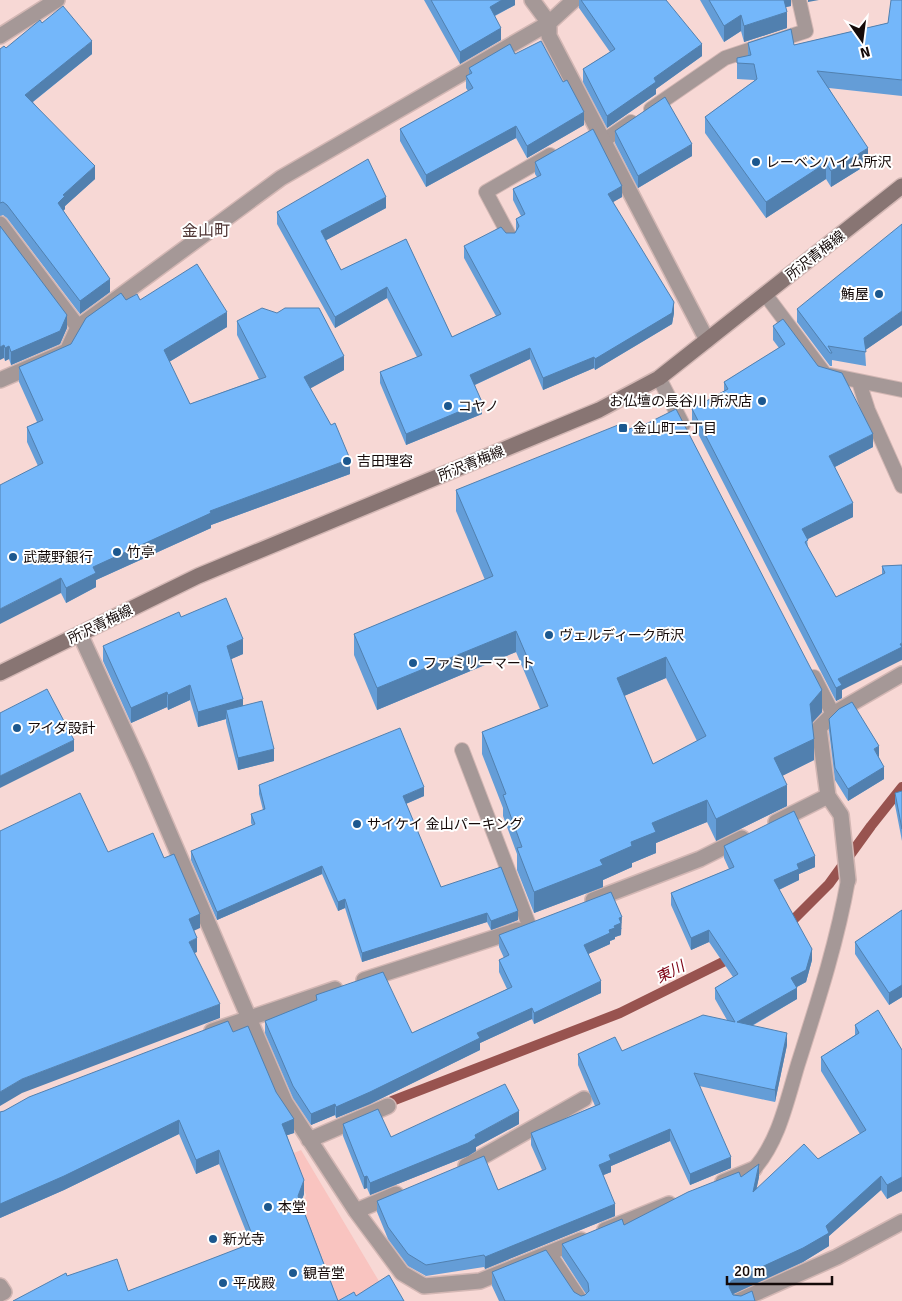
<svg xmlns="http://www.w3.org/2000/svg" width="902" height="1301" viewBox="0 0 902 1301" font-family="Signika,'Noto Sans JP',sans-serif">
<rect width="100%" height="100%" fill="#f7d8d5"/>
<path fill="#f9c4c0" d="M301 1150 383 1288 352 1301H313L300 1216 306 1195 289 1155Z"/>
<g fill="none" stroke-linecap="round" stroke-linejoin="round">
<path stroke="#98534f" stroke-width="10" d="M785 928 829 884 871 826 902 787
M392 1101 620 1013 733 957"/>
<g stroke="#d3b7b4" stroke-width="16">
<path id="service" d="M651 109 725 58 806 31 799 0
M603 141 631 122
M510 237 486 192 550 155
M765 294 825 374 902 390
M659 378 683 425
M859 382 868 410 902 486
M814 677 833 714
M462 750 529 925
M754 1169C779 1141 787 1100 798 1064 817 1004 837 943 848 880
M549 1253 581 1301"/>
</g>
<g stroke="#d3b7b4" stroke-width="18">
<path id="minor" d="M532 0 549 23V36L707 340
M0 36 57 0
M0 224 78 327
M0 380 67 351 78 327 281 178 549 23 574 0
M80 634 141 767 285 1102 356 1211 402 1273 424 1286 480 1281 581 1240
M828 796 841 815 848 880
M776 822 828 796 819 728 833 714 902 674
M593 900 700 859 742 838
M364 980 518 930
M212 1031 335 989
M309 1140 388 1106
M466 1166 584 1099
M723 1182 754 1169
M356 1211 396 1194
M605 1230 669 1204
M0 1286 4 1292 0 1294
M738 1301 837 1257 902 1222"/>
</g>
<g stroke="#d3b7b4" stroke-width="18">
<path id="secondary" d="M0 673 198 576 599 410 659 378 902 186"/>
</g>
<use href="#service" stroke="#a59897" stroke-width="14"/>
<use href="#minor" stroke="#a59897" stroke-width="15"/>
<use href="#secondary" stroke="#887573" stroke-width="15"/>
</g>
<path fill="#649dd7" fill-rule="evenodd" d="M424 0H515V5L495 16 501 40 460 64Z
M579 0H666L702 56 656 89V94L607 128 583 82V69L610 52 579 8Z
M700 0H791V6L785 7 787 28 744 42 741 31 724 42Z
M902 0V96L829 88 868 164 831 187 826 179 766 218 705 133V117L754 81V80L737 79V58L748 56V43L794 45 888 23Z
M42 23 92 54 33 102 95 179 65 206V209L63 211 110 292 80 314 7 218 3 215 0 216V49L6 48Z
M515 54 584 125 527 158 516 138 426 187 400 141V129L468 91 466 88V76L469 75V68Z
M615 131 692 156 638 188 615 143Z
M535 162 622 197 613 202 674 313 672 324 595 370 594 368 543 390 530 359 475 385 482 414 406 445 380 383V372L417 357 387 298 335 328 277 224V212L386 208 326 240 341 270 406 239 452 337 496 316 464 258V246L506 233H515L516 230V219L521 216 513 200V189L537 177 535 174Z
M0 226 67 328 60 344 11 365 9 359 5 361 4 358Z
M126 300H140L227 327 169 362 190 404 259 379 237 335V321L344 370 310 388 350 474 211 525V528L96 580V587L66 603 61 593 38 466 27 442V427L37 422 19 382V367L71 344Z
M797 309 902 325 865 350 866 366 832 360V366H830L797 322Z
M773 326 873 447 835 467 853 517 807 539 808 548 836 597 882 574V566L902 565 842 690V698L836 701 692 422V409L724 391V382L779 348 773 340Z
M627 430 822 712 812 723 814 760 782 776 787 806 716 841 707 822 656 843V853L632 863V867L603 880V887L534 913 517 870V854L503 816V808L482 754V732L540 709 516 652 377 710 354 655V634L485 580 456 511V490ZM666 678 697 741 653 764 624 696Z
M181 617 243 654 231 659 243 706 274 761 238 770 226 722V719L198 727 190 700 168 710 167 707 131 723 103 661V646Z
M829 719 879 758 884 779 848 801 835 780 829 731Z
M259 785 424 796 406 804 441 887 518 920 491 930 487 922 362 962 345 908 338 911 322 874 217 920 191 860V851L252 825 251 823V814L263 810 259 794Z
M902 791V841L895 805V793Z
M724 846 815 867 799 874V880L779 890 812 960 806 982 797 987V999L752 1026 787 1045 775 1102 699 1086 731 1168 690 1185 670 1141 611 1166V1172L603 1175 615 1216 485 1269 484 1267 426 1276 408 1266 388 1239 377 1212V1201L498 1190 542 1170 531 1145V1133L595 1106 578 1065V1054L622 1051 727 1020 715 999V988L733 977 709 942 691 950 671 905V893L729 869 724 858Z
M902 910V997L889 1005 855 954V942Z
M622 928 621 929V935L615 937V939L610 941V944L588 954 601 993 534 1024 532 1019 480 1043V1050L370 1104 336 1118 335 1115 311 1125 293 1098 265 1033V1021L316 1000V995L412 1033 507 989 499 972V960L504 958 499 947V935Z
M855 1025 902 1050V1191L887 1199 881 1190 829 1236V1246L803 1262 733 1294 755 1301H499L492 1286V1272L574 1292 581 1296 585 1295 586 1294 562 1257V1244L624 1225 741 1177H759L756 1189 818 1159 860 1134 821 1071V1057L855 1035Z
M233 1032 294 1133 287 1135 304 1194 301 1203 338 1301 356 1296 404 1301H13L67 1276 128 1291 251 1244 219 1164 196 1174 179 1134 64 1190 0 1218V1112L4 1111Z
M343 1124 391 1137 519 1124 476 1147V1151L468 1156 370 1195 367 1188 364 1189 343 1136Z"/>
<path fill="#5180af" d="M502 0H515V5L490 18V7Z
M782 0H791V6L782 8Z
M808 0H819L808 2Z
M787 12V28L744 42V26Z
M741 15V31L724 42V26Z
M501 28V40L460 64V52Z
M92 41V54L25 108V95Z
M702 44V56L656 89V94L607 128V116L654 78Z
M584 112V125L527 158V146Z
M516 126V138L426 187V175Z
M692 144V156L638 188V176Z
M868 148V164L831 187V171Z
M826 163V179L766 218V202Z
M95 166V179L65 206V209L58 216V203L63 195Z
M622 186V197L608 205V194Z
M386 197V208L321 243V231Z
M110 279V292L80 314V301Z
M387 287V298L335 328V317Z
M674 302V313L672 324 595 370V359Z
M902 311V325L864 351V338Z
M227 312V327L164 365V350Z
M67 315V328L60 344 11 365V352Z
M4 345V358L0 360V347Z
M9 346V359L5 361V348Z
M530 348V359L470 387V375Z
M344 356V370L304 392V377Z
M594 357V368L543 390V378Z
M482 402V414L406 445V434Z
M873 434V447L829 470V456Z
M350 459V474L211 525V528L96 580V587L66 603V588L93 567 210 511Z
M853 503V517L802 542V529Z
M61 578V593L0 624V609Z
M516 631V652L377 710V688Z
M243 639V654L227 661V646Z
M902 643V660L842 690V698L836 701V688L838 679Z
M666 657V678L617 699V678Z
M190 685V700L168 710V695Z
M822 690V712L810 725V704Z
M167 692V707L131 723V708Z
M243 699V714L226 710V719L198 727V712Z
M814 739V760L774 780V758Z
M74 740V751L0 788V776Z
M879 746V758L874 749Z
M274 749V761L238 770V758Z
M884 767V779L848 801V789Z
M787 785V806L716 841V819Z
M424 787V796L403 805V796Z
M707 800V822L656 843V853L632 863V867L603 880V887L534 913V892L600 860 631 842 652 823Z
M815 856V867L799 874V880L774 892V880L797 864Z
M322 866V874L217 920V912Z
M345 899V908L338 911V902Z
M518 911V920L491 930V921Z
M487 913V922L362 962V953Z
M200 914V928L189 933V919Z
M622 917 621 935 615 937V939L610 941V944L584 956V945L609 930 614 926 619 918Z
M709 930V942L691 950V938Z
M197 938V952L189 956V942Z
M812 949V960L806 982 791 990V978Z
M601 981V993L534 1024V1013Z
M902 985V997L889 1005V993Z
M797 988V999L737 1034V1022Z
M220 1004V1018L22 1093 0 1106V1092L22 1079Z
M532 1008V1019L480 1043V1050L370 1104 336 1118V1107L477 1033Z
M787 1033V1045L775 1102V1090Z
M335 1104V1115L311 1125V1114Z
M519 1111V1124L476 1147V1151L468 1156 370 1195V1183L475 1135Z
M294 1119V1133L282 1137V1124Z
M179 1120V1134L64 1190 0 1218V1204Z
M670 1129V1141L611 1166V1172L599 1177V1165L609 1155Z
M219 1150V1164L196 1174V1160Z
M731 1157V1168L690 1185V1174Z
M759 1164V1177L753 1206V1192Z
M367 1176V1188L364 1189V1177Z
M881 1176V1190L829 1236V1246L803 1262 731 1295 729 1287 731 1281 826 1226Z
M902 1177V1191L887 1199V1185Z
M304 1180V1194L298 1210V1196Z
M615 1204V1216L485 1269V1257Z"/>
<path fill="#74b7fa" stroke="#5180af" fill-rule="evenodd" d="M431 0H502L490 7 501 28 460 52Z
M581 0H666L702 44 654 78 656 82 607 116 583 69 615 49Z
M709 0H784L787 12 744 26 741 15 724 26Z
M891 0H902V80L817 71 868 148 831 171 826 163 766 202 705 117 757 79 754 64 737 63V58L751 55 748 43 791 29 794 45 888 23Z
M63 6 92 41 25 95 95 166 63 195 65 196 58 203 110 279 80 301 7 205 3 202 0 203V49L4 46 6 48 40 20 42 23Z
M541 41 563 82 567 80 584 112 527 146 516 126 426 175 400 129 473 88 466 76 472 73 469 68 510 44 515 54Z
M665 97 692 144 638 176 615 131Z
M593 129 622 186 608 194 674 302 672 313 595 359 594 357 543 378 530 348 470 375 482 402 406 434 380 372 422 355 387 287 335 317 277 212 368 159 386 197 321 231 341 270 406 239 452 337 501 314 464 246 501 227 506 233H515L519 226 516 219 525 214 513 189 541 175 535 162Z
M902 224V311L864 338 866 352 828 346 832 353H830L797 309Z
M0 226 67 315 60 331 11 352 9 346 5 348 4 345 0 347Z
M197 264 227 312 164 350 190 404 266 377 237 321 262 308 277 313 285 308H319L344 356 304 377 331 425 335 423 350 459 210 511 211 513 93 567 96 573 66 588 61 578 0 609V485L43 463 27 427 43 420 19 367 71 344 86 318 121 293 126 300 137 294 140 300Z
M783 319 818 366 842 373 873 434 829 456 853 503 802 529 808 540 805 542 836 597 885 573 882 566 902 565V643L900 644 902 647 838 679 842 685 836 688 692 409 728 389 724 382 785 344 773 326Z
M676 409 822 690 810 704 814 739 774 758 787 785 716 819 707 800 652 823 656 832 631 842 632 846 600 860 603 865 534 892 517 848 522 847 503 795 506 794 482 732 548 706 516 631 377 688 354 634 493 576 456 490 623 423 627 430 634 427 636 429ZM666 657 706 736 653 764 617 678Z
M226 598 243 639 227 646 243 699 198 712 190 685 168 695 167 692 131 708 103 646 179 612 181 617Z
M47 689 74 740 0 776V713Z
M262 701 274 749 238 758 226 710Z
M852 702 879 746 874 749 884 767 848 789 835 768 829 719 839 709Z
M400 728 424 787 403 796 441 887 501 867 518 911 491 921 487 913 362 953 345 899 338 902 322 866 217 912 191 851 255 824 251 814 265 809 259 785Z
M902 791V829L895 793Z
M80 793 108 852 153 833 164 858 174 854 200 914 189 919 197 938 189 942 220 1004 22 1079 0 1092V831Z
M794 811 815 856 797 864 799 869 774 880 812 949 806 970 791 978 797 988 737 1022 787 1033 775 1090 694 1073 731 1157 690 1174 670 1129 609 1155 611 1160 599 1165 615 1204 485 1257 484 1255 426 1265 408 1254 388 1227 377 1201 484 1156 498 1190 546 1169 531 1133 600 1104 578 1054 615 1037 622 1051 703 1015 735 1022 715 988 738 974 709 930 691 938 671 893 734 867 724 846Z
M611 892 622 917 619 918 621 923 614 926 615 928 609 930 610 933 584 945 601 981 534 1013 532 1008 477 1033 480 1038 370 1092 336 1107 335 1104 311 1114 293 1086 265 1021 317 1000 316 995 383 972 412 1033 512 987 499 960 509 955 499 935Z
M902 910V985L889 993 855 942Z
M878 1010 902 1050V1177L887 1185 881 1176 826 1226 829 1233 803 1248 731 1281 729 1287 733 1295 741 1296 752 1291 755 1301H505L492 1272 546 1250 574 1292 581 1296 585 1295 589 1291 588 1283 562 1244 622 1219 624 1225 688 1192 739 1172 741 1177 759 1164 753 1192 804 1144 818 1159 866 1130 821 1057 859 1033 855 1025Z
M228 1021 233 1032 248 1026 276 1092 294 1119 282 1124 304 1180 298 1196 338 1301 354 1292 356 1296 389 1275 404 1301H13L66 1273 67 1276 117 1259 128 1291 255 1242 219 1150 196 1160 179 1120 64 1176 0 1204V1112L4 1111 29 1097Z
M505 1084 519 1111 475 1135 476 1138 468 1143 370 1183 367 1176 364 1177 343 1124 378 1109 391 1137Z"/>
<g fill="#1c588f" stroke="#fff" stroke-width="2">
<circle cx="756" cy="162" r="5"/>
<circle cx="879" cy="294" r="5"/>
<circle cx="762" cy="401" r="5"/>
<circle cx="448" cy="406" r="5"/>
<rect x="618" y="423" width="10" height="10" rx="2.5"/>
<circle cx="347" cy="461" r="5"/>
<circle cx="117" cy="552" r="5"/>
<circle cx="13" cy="557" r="5"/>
<circle cx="549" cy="635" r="5"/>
<circle cx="413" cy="663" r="5"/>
<circle cx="17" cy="728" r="5"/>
<circle cx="357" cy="824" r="5"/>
<circle cx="268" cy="1207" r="5"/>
<circle cx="213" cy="1239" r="5"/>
<circle cx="293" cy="1273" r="5"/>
<circle cx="223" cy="1283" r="5"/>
</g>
<g text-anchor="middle" stroke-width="4" stroke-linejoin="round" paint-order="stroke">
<g font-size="14" fill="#140a09" stroke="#fff" text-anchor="start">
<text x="766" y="167">レーベンハイム所沢</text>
<text x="869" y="299" text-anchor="end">鮪屋</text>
<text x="752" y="406" text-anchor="end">お仏壇の長谷川 所沢店</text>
<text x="458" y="411">コヤノ</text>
<text x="633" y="433">金山町二丁目</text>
<text x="357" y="466">吉田理容</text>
<text x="127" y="557">竹亭</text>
<text x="23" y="562">武蔵野銀行</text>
<text x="559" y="640">ヴェルディーク所沢</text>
<text x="423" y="668">ファミリーマート</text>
<text x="27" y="733">アイダ設計</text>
<text x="367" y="829">サイケイ 金山パーキング</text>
<text x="278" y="1212">本堂</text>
<text x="223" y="1244">新光寺</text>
<text x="303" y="1278">観音堂</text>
<text x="233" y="1288">平成殿</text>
</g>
<g font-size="14" fill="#140a09" stroke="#fff">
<text transform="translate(815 255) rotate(-38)" y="5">所沢青梅線</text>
<text transform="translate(471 463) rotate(-22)" y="5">所沢青梅線</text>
<text transform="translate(100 624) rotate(-26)" y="5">所沢青梅線</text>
</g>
<g font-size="15" font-style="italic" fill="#7e0315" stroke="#fff">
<text transform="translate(670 972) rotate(-27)" y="5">東川</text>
</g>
<g font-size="16" fill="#4e3534" stroke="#fff">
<text x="206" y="236">金山町</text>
</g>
</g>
<g transform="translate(862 40) rotate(166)" stroke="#ffffff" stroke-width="4" paint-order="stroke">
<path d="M0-4L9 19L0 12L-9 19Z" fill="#140a09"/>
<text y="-8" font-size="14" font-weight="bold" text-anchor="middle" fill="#140a09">N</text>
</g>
<path d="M727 1276v8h105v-8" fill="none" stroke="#140a09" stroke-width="2.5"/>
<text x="734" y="1276" font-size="15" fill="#140a09" stroke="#ffffff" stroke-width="4" paint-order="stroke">20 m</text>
</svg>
